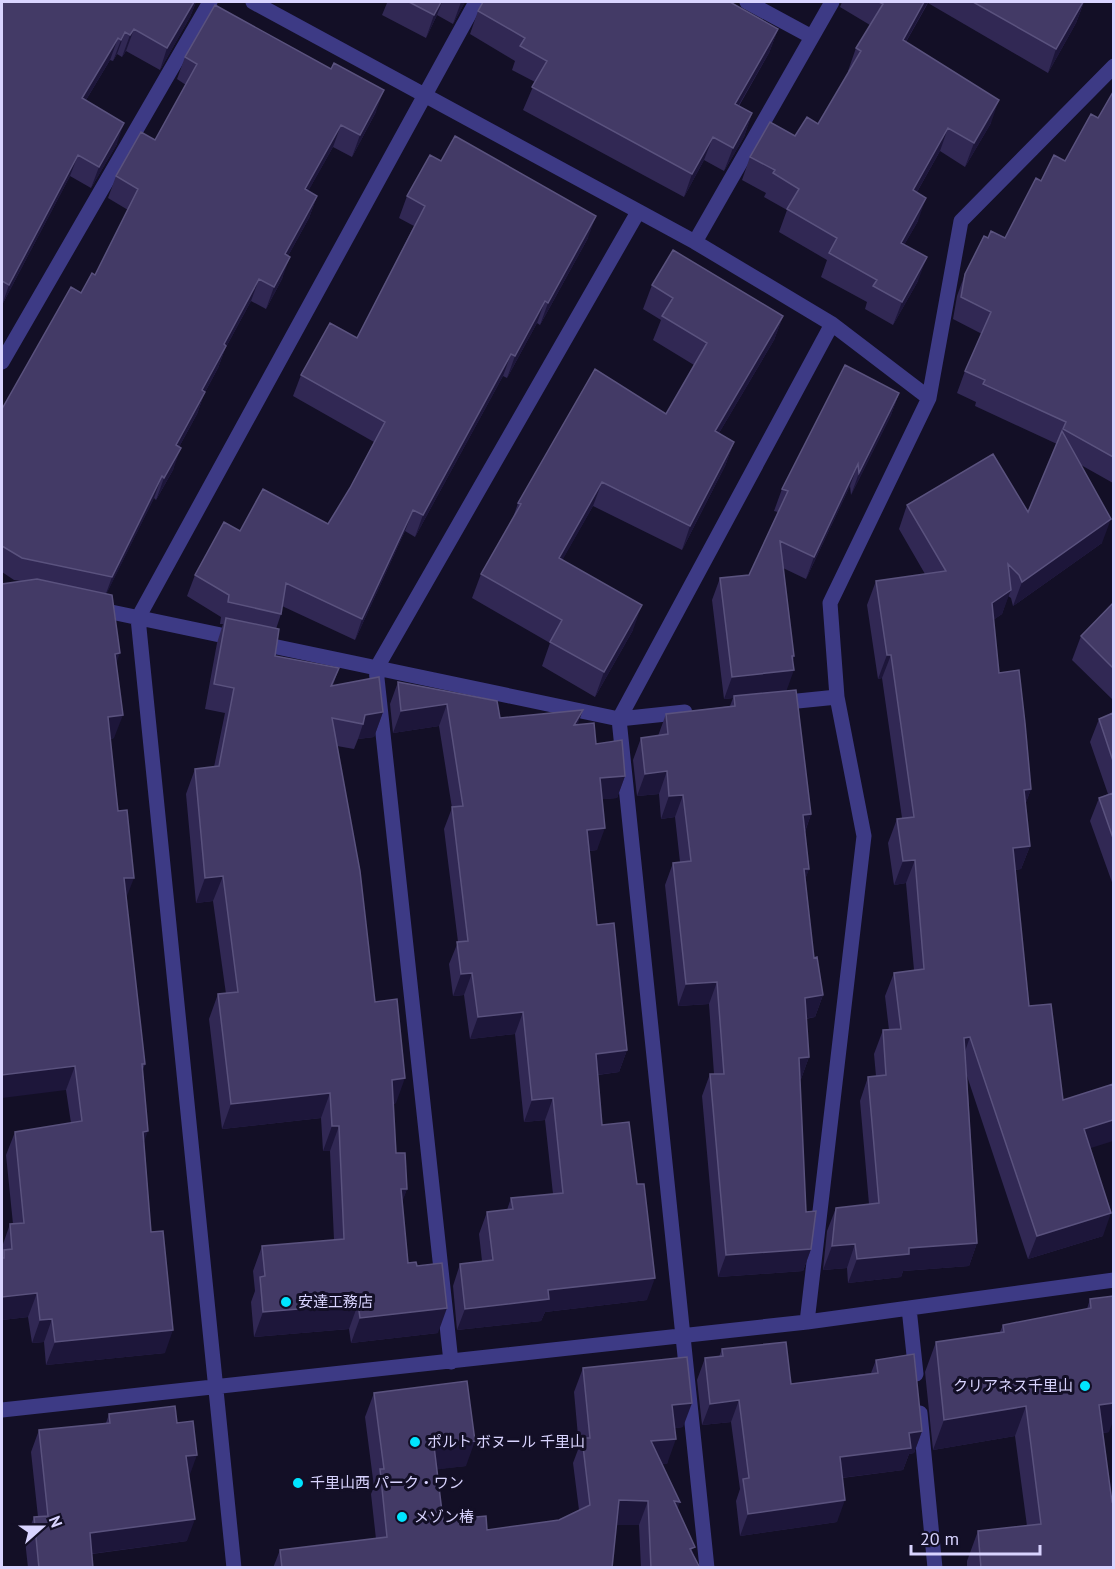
<svg xmlns="http://www.w3.org/2000/svg" width="1115" height="1569" viewBox="0 0 1115 1569" font-family="'PT Sans','Noto Sans JP',sans-serif">
<rect width="100%" height="100%" fill="#130f26"/>
<g fill="none" stroke-linecap="round" stroke-linejoin="round">
<path stroke="#3d3a85" stroke-width="15" d="M253 2 695 242 832 324 929 398
M747 2 812 37
M695 242 832 2
M2 362 210 2
M97 609 619 719 685 712
M778 703 837 697
M909 1308 916 1374
M807 1322 864 836 837 697 830 603 929 398 961 221 1114 66
M451 1362 376 669 638 212
M2 1410 807 1322 1114 1280
M920 1413 935 1568
M234 1568 138 618 476 2
M707 1568 619 719 832 324"/>
</g>
<path fill="#312854" d="M2 2H196L190 17 160 70 126 51 122 57 117 54 113 61 110 60 86 100 117 144 91 188 70 176 2 305Z
M383 2H465L453 24 437 15 426 38 382 15 387 3Z
M842 2H1084L1076 23 1048 73 928 3 906 42 991 123 965 167 940 151 917 192 918 221 904 245 918 281 893 325 865 309 867 302 821 277 827 260 779 232 787 210 764 197 766 193 742 180 750 157 795 136 818 124 849 72 848 71 856 48 870 25 840 7Z
M733 4 778 29 769 53 739 106 752 113 744 137 724 171 704 160 684 197 523 110 535 82 512 70 515 61 470 34 478 11Z
M185 57 376 112 352 157 333 147 308 191 317 196 309 218 288 256 282 279 266 309 251 301 225 349 218 368 204 394 197 414 179 447 173 470 156 500 154 498 106 594 116 664 114 738 110 739 126 898 145 1064 142 1072 144 1142 151 1232 165 1353 46 1365 44 1342 32 1343 28 1317 2 1320V1247L10 1224H13L6 1155 15 1132 71 1123 66 1090 21 581 14 580 2 572V409L81 293 95 275 128 210 108 198 116 176 155 140 186 85 177 79Z
M1113 92V483L1081 465 1102 543 1013 606 1011 598 1008 596 1002 614 993 620 999 673 1031 789 1025 805 1030 846 1021 869 1015 870 1029 1006 1063 1100 1090 1148 1103 1236 1028 1259 967 1076 977 1243 969 1266 903 1271 901 1277 848 1283 847 1268 823 1270 827 1231 836 1208 869 1204 860 1101 868 1077 876 1076 874 1054 883 1030H889L885 996 894 973 914 970 906 883 894 885 888 843 897 819 902 818 882 678 878 679 867 605 876 581 925 574 899 529 907 505 1028 512 1057 444 975 406 976 402 957 393 965 371 982 334 953 319 957 296 965 274 988 238H1005L1041 181 1065 161 1098 118Z
M407 196 588 238 540 325 537 323 507 378 503 376 415 537 405 531 355 640 282 606 281 614 276 629 275 656 339 668 333 685 383 712 374 737 358 739 354 749 337 746 375 1002 396 1103 393 1104 396 1153 407 1189 402 1201 408 1263 417 1266 438 1333 351 1343 349 1329 254 1337 251 1302 255 1291 253 1271 262 1246 334 1240 330 1151H323L321 1118 222 1129 209 1019 218 994H226L213 901 196 903 186 794 195 769 214 767 225 713 205 709 217 643 223 624H220L221 617 187 596 195 575 240 531 328 524 350 488 374 442 293 396 301 375 357 338 414 226 399 218Z
M652 285 783 316 774 340 719 433 734 442 725 466 682 550 593 506 562 560 633 630 595 697 542 666 550 643 472 598 481 574 513 518 518 503 666 414 694 365 653 340 661 320 643 309Z
M899 393 891 415 851 495 850 486 806 579 783 568 794 656 786 691 811 814 805 832 809 869 805 879 814 958 823 995 815 1017 806 1019 809 1057 801 1079H800L806 1212 811 1249 803 1271 718 1277 702 1096 710 1074H714L709 1004 678 1006 665 885 673 863 680 862 675 817 661 819 659 794 637 796 633 760 641 738 658 736 666 714 730 706 733 698 724 699 712 600 720 578 749 575 778 512 774 511 782 489Z
M1113 603V700L1072 660 1081 636Z
M398 682 500 718 577 725 625 776 617 798 602 799 597 850 589 851 597 925 627 1050 619 1072 598 1075 602 1125 647 1300 545 1312 541 1321 457 1330 453 1286 460 1264 482 1261 479 1234 487 1212 507 1210 511 1198 553 1194 545 1120 524 1122 515 1034 470 1039 464 995 453 996 449 964 458 942 444 829 452 808 439 726 393 733 390 704Z
M1113 713V885L1090 821 1099 798 1108 794 1090 742 1099 719Z
M1090 1299 1109 1432 1103 1433 1113 1568H967V1561L978 1531 1027 1526 1015 1436 933 1450 925 1372 936 1342 1000 1332 1003 1325 1087 1309Z
M722 1349 791 1384 871 1373 876 1360 922 1431 914 1453 909 1454 903 1470 842 1478 837 1522 740 1536 736 1501 740 1489 731 1422 702 1425 697 1380 705 1358 719 1357Z
M583 1368 683 1427 675 1428 667 1464H662L693 1553 700 1568H641L639 1525H616L612 1568H273L280 1550 376 1539 371 1494 374 1487 365 1417 374 1393 466 1466 437 1469 443 1520 487 1530 559 1520 579 1510 573 1463 579 1447 574 1392Z
M109 1414 177 1423 189 1477 187 1541 92 1554 93 1568H28L25 1540 34 1517H38L31 1452 39 1430 106 1423Z"/>
<path fill="#1d163a" d="M194 2H196L190 17 160 70 167 48Z
M441 2H442L437 15 426 38 434 15Z
M461 2H465L453 24Z
M924 2H928L894 63 903 40Z
M1084 2 1076 23 1048 73 1056 49Z
M134 29 126 51 122 57 130 35Z
M778 29 769 53 726 127 735 104Z
M125 32 117 54 113 61 121 40Z
M118 38 110 60 74 120 82 98Z
M384 90 376 112 352 157 360 135Z
M999 100 991 123 965 167 974 143Z
M752 113 744 137 724 171 733 148Z
M124 123 117 144 91 188 99 167Z
M341 125 333 147 297 211 305 189Z
M948 128 940 151 905 213 913 190Z
M713 137 704 160 684 197 692 174Z
M78 155 70 176 2 305 9 285Z
M317 196 309 218 277 276 285 254Z
M926 198 918 221 892 266 901 243Z
M596 216 588 238 540 325 548 303Z
M290 257 282 279 266 309 274 287Z
M927 257 918 281 893 325 902 302Z
M259 279 251 301 225 349 218 368 204 394 197 414 168 467 176 445 224 344Z
M545 301 537 323 507 378 515 356Z
M783 316 774 340 706 455 715 431Z
M511 354 503 376 415 537 423 515Z
M899 393 891 415 851 495 859 473Z
M734 442 725 466 682 550 690 526Z
M181 448 173 470 156 500 164 478Z
M858 464 850 486 806 579 814 557Z
M162 476 154 498 104 599 112 577Z
M602 482 593 506 550 582 559 558Z
M413 510 405 531 355 640 362 619Z
M1111 519 1102 543 1013 606 1022 582Z
M1011 590 1002 614 983 627 992 603Z
M642 605 633 630 595 697 604 672Z
M120 653 111 677 115 654Z
M887 655H891L882 678 878 679Z
M792 656H794L789 671 794 670 786 692 734 696 733 698 724 699 732 677Z
M447 704 439 726 393 733 401 711Z
M583 710 575 732 574 725Z
M383 712 374 737 358 739 363 724 365 715Z
M123 715 114 738 99 740 108 717Z
M667 771 659 794 637 796 645 774Z
M625 776 617 798 592 800 600 778Z
M1031 789 1022 813 1024 790Z
M683 795 675 817 661 819 669 796Z
M811 814 803 837V815Z
M605 828 597 850 579 852 587 830Z
M1030 846 1021 869 1004 871 1013 848Z
M915 860 906 883 894 885 903 861Z
M804 869H809L801 891Z
M223 876 213 901 196 903 205 878Z
M124 878H134L125 901Z
M472 973 464 995 453 996 461 974Z
M717 982 709 1004 678 1006 686 984Z
M823 995 815 1017 796 1020 805 998Z
M523 1012 515 1034 470 1039 478 1017Z
M970 1037 962 1060 964 1038Z
M627 1050 619 1072 588 1076 596 1054Z
M809 1057 801 1079 790 1080 799 1058Z
M75 1066 66 1090 2 1098V1075Z
M405 1078 396 1103 383 1105 392 1080Z
M330 1093 321 1118 222 1129 231 1104Z
M553 1098 545 1120 524 1122 532 1100Z
M1113 1120V1141L1075 1153 1084 1129Z
M332 1126H339L330 1151H323Z
M148 1131 139 1155 143 1132Z
M401 1189H407L398 1214Z
M1111 1213 1103 1236 1028 1259 1037 1236Z
M977 1243 969 1266 903 1271 901 1277 848 1283 857 1259 909 1248Z
M855 1244 847 1268 823 1270 832 1246Z
M811 1249 803 1271 718 1277 726 1255Z
M655 1278 647 1300 545 1312 541 1321 457 1330 465 1309 548 1290Z
M37 1293 28 1317 2 1320V1297Z
M358 1304 349 1329 254 1337 263 1312Z
M447 1308 438 1333 351 1343 360 1318Z
M52 1319 44 1342 32 1343 40 1320Z
M173 1330 165 1353 46 1365 55 1342Z
M739 1400 731 1422 702 1425 710 1404Z
M692 1403 683 1427 663 1430 672 1405Z
M1113 1403V1421L1109 1432 1088 1435 1099 1405Z
M1026 1406 1015 1436 933 1450 944 1420Z
M922 1431 914 1453 909 1454 903 1470 832 1479 840 1457 909 1433Z
M676 1439 667 1464 642 1466 651 1441Z
M475 1441 466 1466 425 1471 434 1446Z
M197 1455 189 1477 186 1456Z
M619 1500 648 1501 639 1525H610Z
M845 1500 837 1522 740 1536 748 1514Z
M674 1501 680 1502 671 1526Z
M195 1519 187 1541 82 1555 90 1533Z"/>
<path fill="#433a66" stroke="#5a527e" stroke-width="1.5" d="M2 2H194L167 48 134 29 130 35 125 32 121 40 118 38 82 98 124 123 99 167 78 155 9 285 2 281Z
M409 2H441L434 15Z
M483 2H730L778 29 735 104 752 113 733 148 713 137 692 174 532 87 547 61 520 46 525 38 478 11Z
M879 2H924L903 40 999 100 974 143 948 128 913 190 926 198 901 243 927 257 902 302 873 286 877 280 829 253 837 238 787 209 799 189 773 173 775 170 750 157 770 122 795 136 807 117 818 124 861 51 856 48 883 4Z
M973 2H1083L1056 49Z
M215 5 331 69 334 63 384 90 360 135 341 125 305 189 317 196 285 254 290 257 274 287 259 279 224 344 226 346 202 390 205 392 176 445 181 448 164 478 162 476 112 577 22 558 2 546V409L71 287 81 293 92 273 95 275 138 189 116 176 141 132 155 140 197 64 185 57Z
M1113 92V457L1063 429 1066 422 983 384 985 380 965 371 991 312 961 297 965 274 984 236 988 238 991 231 1005 238 1036 178 1041 181 1054 155 1065 161 1091 114 1098 118Z
M455 136 596 216 548 303 545 301 515 356 511 354 423 515 413 510 362 619 286 583 281 614 228 602 229 595 195 575 224 522 240 531 263 489 328 524 350 488 385 422 301 375 330 323 357 338 425 206 407 196 430 155 441 161Z
M673 250 783 316 715 431 734 442 690 526 602 482 559 558 642 605 604 672 550 642 562 620 481 574 521 504 518 503 595 369 666 414 707 343 662 316 673 298 652 285Z
M845 365 899 393 859 473 858 464 814 557 780 541 794 656H792L794 670 732 677 720 578 749 575 788 491 782 489Z
M1062 431 1111 519 1022 582 1019 575 1008 564 1011 590 992 603 999 673 1019 670 1025 723 1031 789 1024 790 1030 846 1013 848 1029 1006 1051 1004 1063 1100 1113 1084V1120L1084 1129 1111 1213 1037 1236 970 1037 964 1038 977 1243 909 1248V1254L857 1259 855 1244 832 1246 836 1208 879 1203 868 1077 886 1075 883 1030 901 1029 894 973 924 969 915 860 903 861 897 819 914 817 891 655H887L876 581 946 571 907 505 993 454 1028 512Z
M37 579 112 595 120 653 115 654 123 715 108 717 118 811 127 810 134 878H124L145 1064H142L148 1131 143 1132 151 1232 163 1231 173 1330 55 1342 52 1319 40 1320 37 1293 2 1297V1258H4V1250L12 1249 10 1224 24 1223 15 1132 82 1121 75 1066 2 1075V584Z
M1113 603V668L1081 636Z
M226 618 279 629 275 656 339 668 331 686 379 677 383 712 365 715 363 724 332 718 360 871 375 1002 397 999 405 1078 392 1080 396 1153H405L407 1189H401L408 1263 416 1262 417 1266 442 1263 447 1308 360 1318 358 1304 263 1312 260 1277 265 1276 262 1246 344 1239 339 1126H332L330 1093 231 1104 218 994 238 992 223 876 205 878 195 769 219 766 234 688 214 684Z
M398 682 497 701 500 718 583 710 574 725 594 723 596 744 622 740 625 776 600 778 605 828 587 830 597 925 614 923 627 1050 596 1054 602 1125 629 1122 637 1184H644L655 1278 548 1290 549 1299 465 1309 460 1264 493 1260 487 1212 513 1209 511 1198 563 1193 553 1098 532 1100 523 1012 478 1017 472 973 461 974 457 942 468 941 452 807 463 806 447 704 401 711Z
M796 690 811 814 803 815 809 869H804L814 958 817 957 823 995 805 998 809 1057 799 1058 806 1212 816 1211 811 1249 726 1255 710 1074H724L717 982 686 984 673 863 691 861 683 795 669 796 667 771 645 774 641 738 668 734 666 714 735 706 734 696Z
M1113 713V761L1099 719Z
M1113 793V838L1099 798Z
M1113 1296V1403L1099 1405 1112 1502H1113V1568H981L978 1531 1041 1524 1026 1406 944 1420 936 1342 1004 1332 1003 1325 1091 1308 1090 1299Z
M786 1342 791 1384 878 1373 876 1360 914 1354 922 1431 909 1433 911 1448 840 1457 845 1500 748 1514 743 1479 749 1478 739 1400 710 1404 705 1358 723 1356 722 1349Z
M687 1357 692 1403 672 1405 676 1439 651 1441 680 1502 674 1501 695 1547 690 1549 700 1568H651L648 1501 619 1500 612 1568H282L280 1550 387 1537 380 1469H384L374 1393 467 1381 475 1441 434 1446 443 1520 486 1516 487 1530 559 1520 590 1505 582 1438H590L583 1368Z
M175 1406 177 1423 193 1421 197 1455 186 1456 195 1519 90 1533 93 1568H39L34 1517 48 1516 39 1430 110 1423 109 1414Z"/>
<g fill="#00e5ff" stroke="#130f26" stroke-width="2">
<circle cx="286" cy="1302" r="6"/>
<circle cx="1085" cy="1386" r="6"/>
<circle cx="415" cy="1442" r="6"/>
<circle cx="298" cy="1483" r="6"/>
<circle cx="402" cy="1517" r="6"/>
</g>
<g text-anchor="middle" stroke-width="6" stroke-linejoin="round" paint-order="stroke">
<g font-size="15" fill="#d9d4ff" stroke="#130f26" text-anchor="start">
<text x="298" y="1307">安達工務店</text>
<text x="1073" y="1391" text-anchor="end">クリアネス千里山</text>
<text x="427" y="1447">ポルト ボヌール 千里山</text>
<text x="310" y="1488">千里山西 パーク・ワン</text>
<text x="414" y="1522">メゾン椿</text>
</g>
</g>
<rect width="1115" height="1569" fill="none" stroke="#d9d4ff" stroke-width="6"/>
<g transform="translate(42 1527) rotate(69)" stroke="#130f26" stroke-width="4.5" paint-order="stroke">
<path d="M0-4.5L10 22L0 15L-10 22Z" fill="#d9d4ff"/>
<text y="-9" font-size="16" font-weight="bold" text-anchor="middle" fill="#d9d4ff">N</text>
</g>
<path d="M911 1545v9h129v-9" fill="none" stroke="#d9d4ff" stroke-width="3"/>
<text x="920" y="1545" font-size="18" fill="#d9d4ff" stroke="#130f26" stroke-width="4.5" paint-order="stroke">20 m</text>
</svg>
